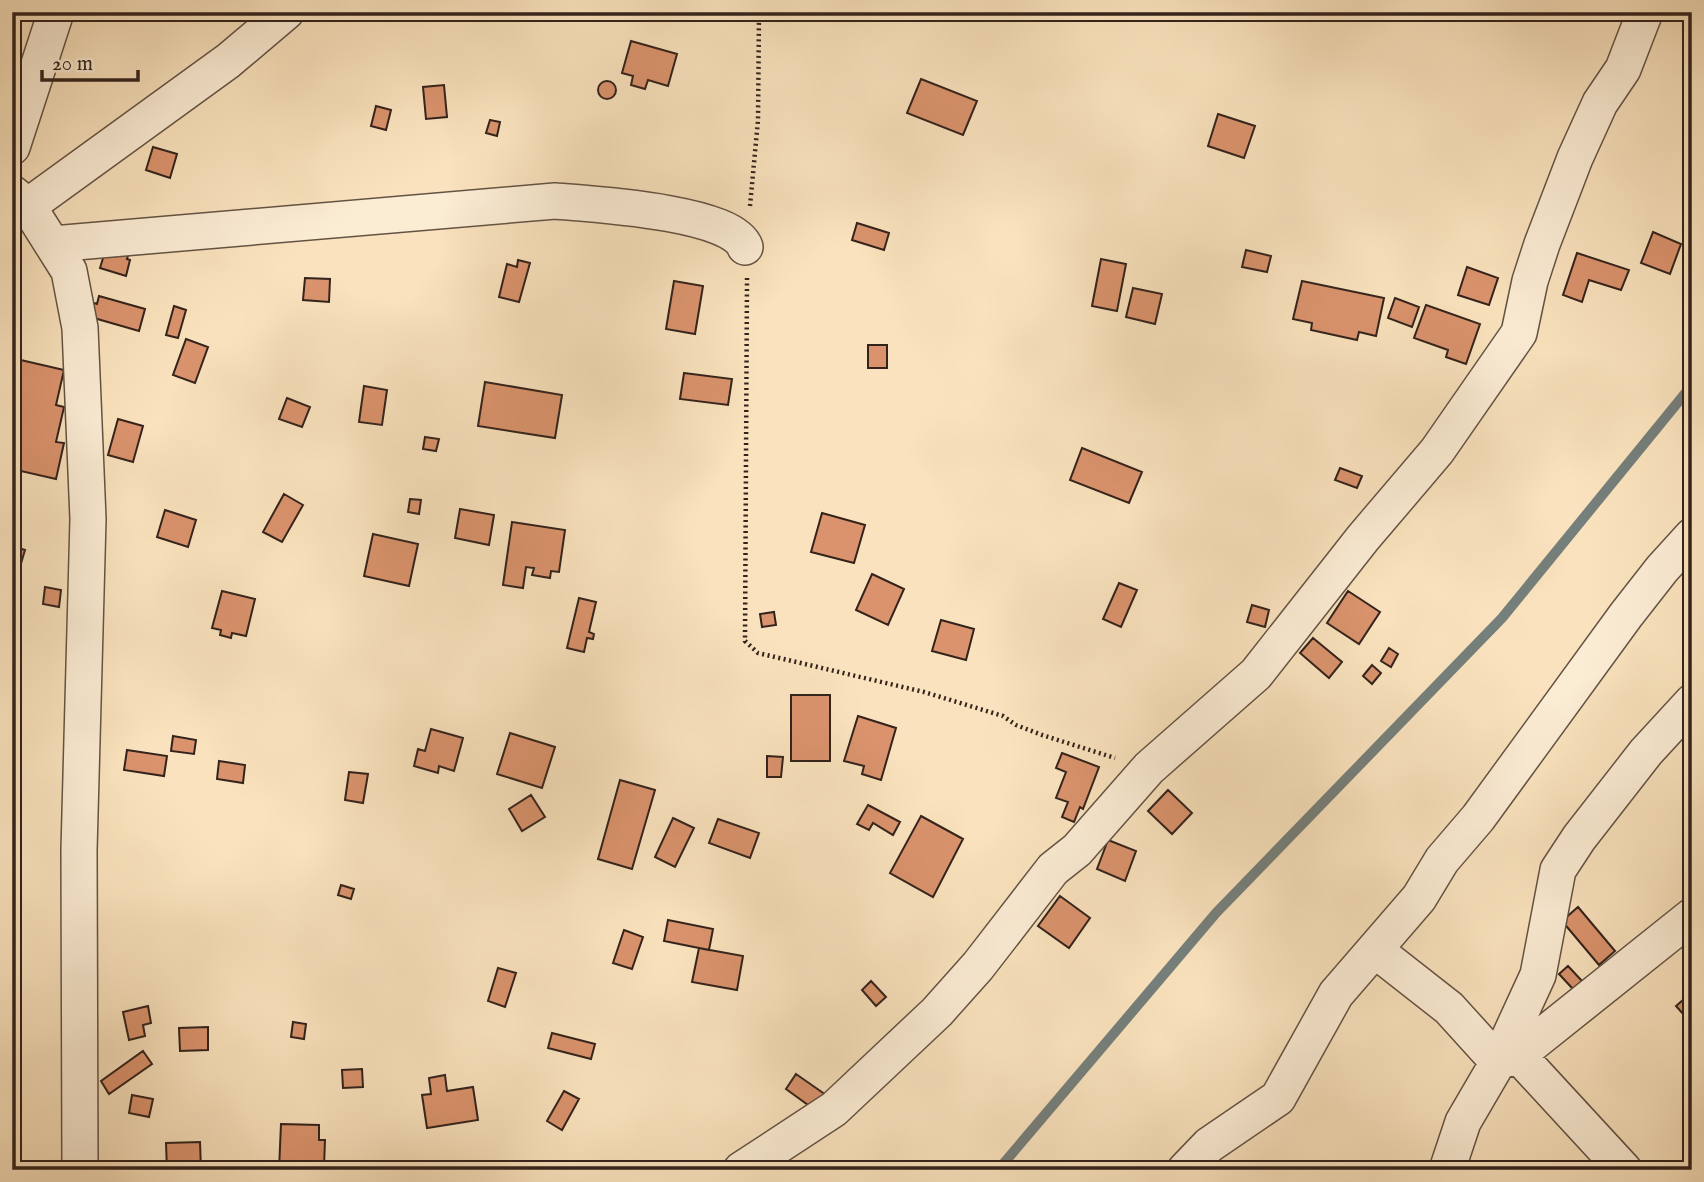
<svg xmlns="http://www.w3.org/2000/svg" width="1704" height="1182" viewBox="0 0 1704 1182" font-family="'IM FELL English',serif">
<rect width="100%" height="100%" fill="#f9e2bd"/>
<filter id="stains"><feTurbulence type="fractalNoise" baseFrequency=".00286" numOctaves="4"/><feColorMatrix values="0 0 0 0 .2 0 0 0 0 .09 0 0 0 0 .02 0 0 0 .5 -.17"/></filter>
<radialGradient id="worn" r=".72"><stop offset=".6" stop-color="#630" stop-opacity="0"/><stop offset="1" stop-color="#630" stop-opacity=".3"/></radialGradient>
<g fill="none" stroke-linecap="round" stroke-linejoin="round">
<path stroke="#757f7b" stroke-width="10" d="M998 1170 1216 913 1502 618 1692 385"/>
</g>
<path fill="#da936d" stroke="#33231c" stroke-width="2" d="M631 41 677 54 668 86 648 80 645 89 631 85 633 76 622 73Z
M921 79 977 101 963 135 907 113Z
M598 90a9 9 0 1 1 18 0a9 9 0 1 1-18 0Z
M444 85 447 117 426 119 423 87Z
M376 106 391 110 386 130 371 126Z
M1218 114 1255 126 1244 158 1208 146Z
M490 120 500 122 497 136 486 133Z
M153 147 177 154 170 178 146 170Z
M857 223 889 233 884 250 852 240Z
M1653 232 1681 244 1670 274 1641 263Z
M107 245 129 252 127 259 130 260 126 276 100 268Z
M1246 250 1271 256 1267 272 1242 267Z
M1577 253 1629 270 1621 290 1589 280 1582 302 1563 295Z
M1101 259 1126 264 1117 311 1092 306Z
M518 260 530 263 519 302 499 297 507 264 517 267Z
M1467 267 1498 278 1489 305 1458 295Z
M305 278 330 279 329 302 303 300Z
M674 281 703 286 695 334 666 329Z
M1302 281 1384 298 1376 336 1359 332 1357 340 1311 330 1312 323 1293 319Z
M1133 288 1162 294 1155 324 1126 317Z
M99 296 145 309 139 331 87 316 91 302 97 304Z
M1395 298 1419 307 1412 327 1388 318Z
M1426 305 1480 324 1466 364 1446 357 1448 350 1414 338Z
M174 306 186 310 178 338 166 335Z
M186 339 208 347 195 383 173 375Z
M868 345H887V368H868Z
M12 358 64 370 56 405 64 407 56 442 64 443 56 479 12 469Z
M684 373 732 379 728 405 680 399Z
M485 382 562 395 555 438 478 426Z
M364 386 387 390 382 425 359 422Z
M287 398 310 407 302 427 279 419Z
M118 419 143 426 133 462 108 455Z
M425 437 439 439 436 451 423 449Z
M1082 448 1142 472 1129 503 1070 480Z
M1340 468 1362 476 1357 488 1335 480Z
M284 494 303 505 282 542 263 532Z
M410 499 421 500 419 514 408 512Z
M460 509 494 515 489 545 455 538Z
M165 510 196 520 188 547 157 537Z
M822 513 865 525 854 563 811 552Z
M512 522 565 530 559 572 551 571 550 578 532 575 534 568 526 567 523 588 503 585Z
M373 534 418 544 409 586 364 576Z
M12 546 25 550 20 567 12 564Z
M872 574 904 589 888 625 856 610Z
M1119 583 1137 590 1121 627 1103 619Z
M45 587 61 590 59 607 43 604Z
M222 591 255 599 246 636 232 633 231 638 220 635 221 630 212 628Z
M1348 591 1380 612 1359 644 1327 623Z
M579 598 596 602 589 632 594 634 593 639 587 638 584 652 567 648Z
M1252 605 1269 610 1265 627 1247 622Z
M774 612 776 625 762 627 760 614Z
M941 620 974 629 966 660 932 651Z
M1313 638 1342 662 1329 678 1300 653Z
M1389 648 1398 654 1391 667 1381 661Z
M1372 665 1381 673 1372 684 1363 676Z
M791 695H830V761H791Z
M858 716 896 728 881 780 862 774 864 766 844 761Z
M431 729 463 738 454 771 439 766 438 773 414 766 418 749 425 751Z
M510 733 555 747 542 788 497 774Z
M173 736 196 740 194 754 171 751Z
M127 750 167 756 164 776 124 770Z
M1062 753 1099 767 1083 809 1080 807 1074 822 1062 817 1068 802 1056 798 1066 772 1056 768Z
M767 756 783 757 781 777H767Z
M219 761 245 765 243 783 217 779Z
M349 772 368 774 363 803 345 800Z
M620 780 655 790 632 869 598 859Z
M1168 790 1192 813 1172 834 1148 811Z
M531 795 545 817 522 831 509 809Z
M868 805 900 822 893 835 873 823 869 830 857 824Z
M921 816 963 839 933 897 890 873Z
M673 818 694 828 675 867 655 857Z
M718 819 759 833 750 858 709 843Z
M1108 840 1136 851 1125 881 1097 869Z
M341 885 354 889 351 899 338 895Z
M1060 896 1090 918 1069 948 1038 926Z
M1578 907 1615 951 1599 965 1562 921Z
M668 920 713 929 709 950 664 941Z
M624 930 643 937 632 969 613 963Z
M699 948 743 956 737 990 692 982Z
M1568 966 1582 981 1573 989 1559 974Z
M498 968 516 973 505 1007 488 1001Z
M871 981 886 997 876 1006 862 990Z
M1692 992V1024L1676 1006Z
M148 1006 151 1023 143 1025 145 1036 129 1040 123 1012Z
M293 1022 306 1024 304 1039 291 1037Z
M208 1027V1050L180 1051 179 1028Z
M552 1033 595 1044 591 1059 548 1048Z
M143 1051 152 1064 109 1094 101 1081Z
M362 1069 363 1087 343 1088 342 1070Z
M796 1074 826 1095 815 1110 786 1089Z
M445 1075 447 1091 473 1087 478 1120 427 1128 422 1095 431 1094 429 1078Z
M564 1091 579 1099 562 1130 547 1121Z
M132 1095 153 1099 149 1117 129 1113Z
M281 1124 319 1125V1140H325L324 1166H315V1170H279Z
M200 1142 201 1170H167L166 1143Z"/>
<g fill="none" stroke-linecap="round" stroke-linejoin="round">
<g stroke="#645344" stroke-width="38">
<path id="minor" d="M12 147 56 12
M12 193 28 206 69 271 80 328 88 519 79 850 80 1170
M28 206 228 61 286 12
M53 244 555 201C591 204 733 212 745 247
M1375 950 1449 1008 1498 1062
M1518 1055 1624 1170
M1498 1062 1518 1055 1692 916
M741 1170 834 1109 937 1012 978 966 1053 869 1077 850 1149 768 1256 674 1363 538 1437 451 1519 333 1530 281 1542 244 1575 158 1600 103 1623 69 1645 12
M1185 1170 1209 1145 1278 1098 1336 994 1419 898 1442 860 1478 818 1626 615 1662 569 1692 536
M1447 1170 1463 1122 1498 1062 1538 975 1558 870 1579 838 1646 752 1692 702"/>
</g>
<path stroke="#33231c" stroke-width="4.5" stroke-dasharray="2 3.5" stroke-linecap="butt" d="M750 206 758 120 759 12
M747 278 745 641 758 653 924 692 1003 716 1016 725 1042 735 1115 758"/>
<use href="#minor" stroke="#fbecd4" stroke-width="35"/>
</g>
<rect width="1704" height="1182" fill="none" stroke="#f9e2bd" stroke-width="42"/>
<rect x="14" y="14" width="1676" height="1154" fill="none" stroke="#33231c" stroke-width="3.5"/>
<rect x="21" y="21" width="1662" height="1140" fill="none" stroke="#33231c" stroke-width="2"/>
<path d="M42 70v10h96v-10" fill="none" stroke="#33231c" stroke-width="3.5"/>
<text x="52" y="70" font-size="21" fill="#33231c" stroke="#fbecd4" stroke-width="5" paint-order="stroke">20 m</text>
<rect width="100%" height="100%" filter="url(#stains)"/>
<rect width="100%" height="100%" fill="url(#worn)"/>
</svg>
